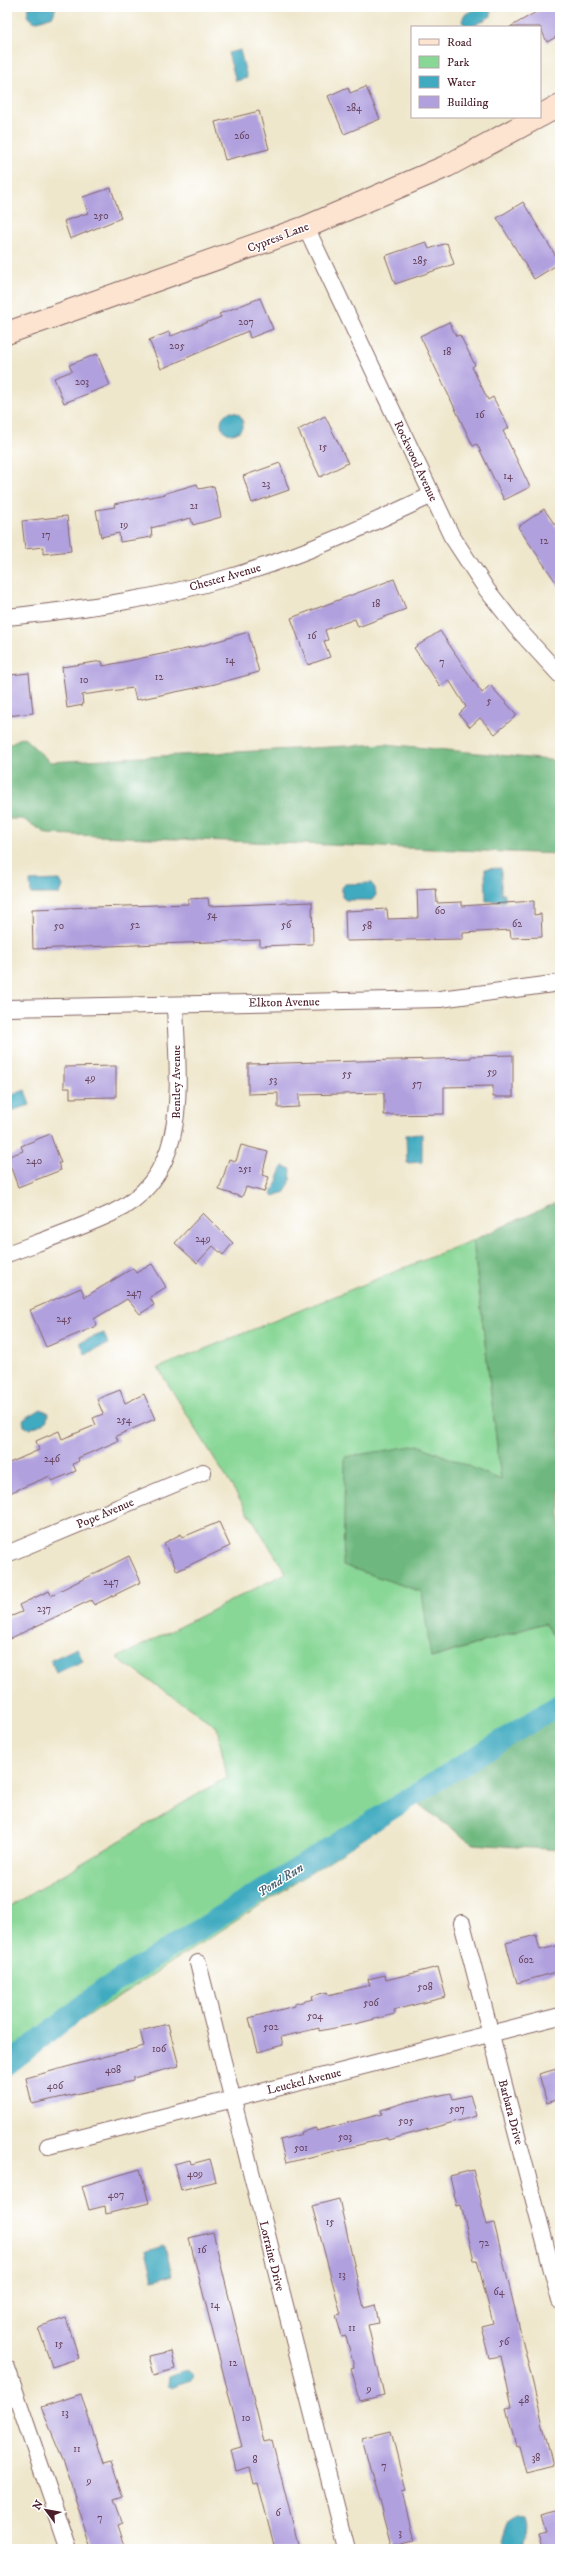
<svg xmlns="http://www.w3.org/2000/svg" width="567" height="2556" viewBox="0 0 567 2556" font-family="'IM FELL DW Pica',serif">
<rect width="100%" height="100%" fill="#fff"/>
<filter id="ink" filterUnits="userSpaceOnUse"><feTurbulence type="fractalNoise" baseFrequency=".025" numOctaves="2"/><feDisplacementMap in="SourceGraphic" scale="8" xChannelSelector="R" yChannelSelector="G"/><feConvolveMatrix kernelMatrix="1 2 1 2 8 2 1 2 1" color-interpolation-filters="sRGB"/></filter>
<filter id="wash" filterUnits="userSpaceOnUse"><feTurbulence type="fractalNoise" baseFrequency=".012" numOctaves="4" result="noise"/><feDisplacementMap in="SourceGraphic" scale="16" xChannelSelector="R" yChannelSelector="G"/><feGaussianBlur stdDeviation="0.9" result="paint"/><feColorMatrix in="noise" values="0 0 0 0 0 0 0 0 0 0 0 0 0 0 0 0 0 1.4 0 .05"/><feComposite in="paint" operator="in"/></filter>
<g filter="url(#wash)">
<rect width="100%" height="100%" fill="#efe7cc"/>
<path fill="#88d796" stroke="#697b60" d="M473 1240 501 1480 418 1445 343 1565 422 1592 432 1658 544 1623 560 1645V1715L418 1804 7 2068V1908L227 1777 217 1727 117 1658 286 1573 158 1368Z"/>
<path fill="#6eb87f" stroke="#5c6c55" d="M23 737 50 762 385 744 560 761V854L47 834 23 819H7V745Z
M560 1201V1645L544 1623 431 1658 422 1592 343 1565 345 1457 418 1445 501 1480 473 1240Z
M560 1715V1850L473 1844 418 1804Z"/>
<path fill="#40aac0" stroke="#456476" d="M29 7H56L53 16 35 22 27 16Z
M478 7H491V16L472 27 464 25 462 21 464 15Z
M240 50 247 78 236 81 228 53Z
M221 423a11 11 0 1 1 22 0a11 11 0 1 1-22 0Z
M501 868V894H505V901H486L485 869Z
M60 880 63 886 60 894H31L30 881Z
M371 883 375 888 376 895 372 900H346L342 897V888L345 884Z
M25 1090 30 1105 7 1112V1097Z
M422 1134V1162L407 1163 406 1135Z
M283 1166 291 1169 290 1182 285 1192 274 1196 272 1194Z
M104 1333 108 1344 85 1354 80 1342Z
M41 1409 49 1413 46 1422 30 1429 24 1426 23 1420Z
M77 1648 83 1661 56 1673 51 1660Z
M165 2246 172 2275 153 2280 146 2251Z
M187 2370 194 2375 192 2381 173 2387 167 2385 168 2376Z
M518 2514 526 2515C530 2522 527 2543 519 2548 516 2550 513 2549 510 2549L504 2539 511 2519Z"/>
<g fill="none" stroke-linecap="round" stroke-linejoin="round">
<path stroke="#40aac0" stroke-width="21" d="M7 2065 104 1989 560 1704"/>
</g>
<g id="blocks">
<path fill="#b0a0de" d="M545 7H560V35L547 42 540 27H510Z
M348 87 350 93 366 87 380 119 344 134 328 96Z
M259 111 269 149 225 160 215 122Z
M111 188 121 218 70 239 64 221 88 213 83 197Z
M523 202 560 263 534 279 497 218Z
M426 242 429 249 447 243 454 264 395 284 385 256Z
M260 298 273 329 250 338 248 331 161 369 149 340 169 332 171 336 221 317 219 314Z
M449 322 456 336 460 335 475 365 472 367 488 400 493 397 509 428 503 431 530 487 504 500 477 444 473 446 420 336Z
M97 354 110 385 64 403 54 378 72 371 69 365Z
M325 416 348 463 320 477 298 430Z
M280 463 289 490 252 503 243 476Z
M197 484 199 489 214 486 221 517 193 525 191 518 151 528 152 537 120 542 119 533 101 537 96 510 115 507 114 504 166 494V493Z
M544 509 560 532V588L518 527Z
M67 516 71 551 43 554V547L25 549 22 521Z
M394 579 406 609 358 627 355 619 325 630 328 640 324 641 330 657 308 665 291 618Z
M440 631 482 693 490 685 517 715 495 734 480 718 470 727 459 714 466 707 449 680 440 686 414 648Z
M248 632 259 672 215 684 136 700 133 688 82 695 83 705 67 708 62 667 102 661 103 666 201 646Z
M29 673 33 713 7 716V683L11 682 10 675Z
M436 889 437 903 462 902V906L534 901V915L541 914 542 937 511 938 510 930 463 933V939L346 941 345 911 387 909 388 919 418 918 417 890Z
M208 898 209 906 312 902 313 944 260 946V940L33 949 32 909 188 904V899Z
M513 1055V1097H493V1086L444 1087V1114L384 1115V1093L299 1095V1107L278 1108V1093L248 1094V1064L471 1058V1056Z
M116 1066V1097L70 1098V1088H64V1067Z
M50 1134 61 1163H58L61 1170 18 1187 7 1157 23 1151 21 1146Z
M241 1145 268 1152 262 1175 269 1177 264 1192 246 1187 242 1197 219 1190 229 1159 236 1161Z
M203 1213 233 1243 223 1255 213 1246 197 1263 175 1243Z
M152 1264 166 1287 150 1297 154 1305 140 1314 127 1299 94 1319 97 1326 46 1347 30 1310 81 1288 85 1297 133 1268 136 1273Z
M120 1390 125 1403 144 1394 155 1419 116 1436 118 1441 78 1458 79 1461 73 1464 76 1471 52 1481 50 1476 7 1494V1464L39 1450 36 1441 59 1431 62 1439 96 1425 93 1418 103 1414 97 1399Z
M219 1522 230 1546 177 1571 164 1543 181 1534 183 1537Z
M129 1556 141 1582 94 1605 91 1600 7 1640V1618L22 1612 19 1605 49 1591 51 1595Z
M536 1935 540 1950 560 1945V1971L517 1983 506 1943Z
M438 1967 446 1997 394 2010 395 2014 355 2024 319 2031V2028L281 2037 283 2045 258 2052 249 2018 294 2006V2004L313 1999 312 1996 327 1992 328 1995 370 1985 368 1979 385 1975 386 1980Z
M168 2024 179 2066 133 2078V2081L32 2104 26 2078 144 2046 140 2031Z
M560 2068V2099L547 2103 539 2074Z
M451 2093 453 2099 470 2095 476 2116 388 2140 387 2138 286 2163 280 2140 302 2134 301 2132 316 2128V2131L382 2114 381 2110 407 2102Z
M210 2159 216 2181 181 2190 174 2164 190 2160 191 2164Z
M140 2169 149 2203 106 2214 105 2206 89 2210 82 2186Z
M473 2170 487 2225 494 2223 553 2466 526 2473 519 2446 516 2447 506 2408 512 2407 501 2356 489 2358 481 2326 493 2323 477 2260H474L461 2205 457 2206 450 2176Z
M339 2199 364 2308 375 2305 379 2323 368 2325 384 2395 360 2401 351 2368 354 2367 346 2336 342 2337 336 2315 341 2314 312 2206Z
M213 2232 264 2442 272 2440 299 2549H275L258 2483 254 2484 250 2468 236 2472 231 2450 242 2447 189 2238Z
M66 2318 79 2358 52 2367 38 2327Z
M171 2351 175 2369 154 2375 149 2356Z
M81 2394 103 2464 111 2462 123 2497 114 2500 122 2522 117 2524 125 2549H92L62 2457 41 2407Z
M391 2431 406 2491 402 2492 414 2540 391 2546 362 2438Z
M560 2509V2549H542L538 2534 546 2532 541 2514Z"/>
</g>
</g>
<g filter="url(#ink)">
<use href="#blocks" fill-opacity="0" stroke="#846563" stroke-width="1"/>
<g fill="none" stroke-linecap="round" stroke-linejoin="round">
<g stroke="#846563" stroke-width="18">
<path id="street" d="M306 227 451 535 487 590 516 627 560 675
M7 617C82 609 157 599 230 577 300 557 366 526 432 495
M7 1008 440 999 560 983
M7 1254C42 1241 78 1229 112 1213 194 1175 177 1078 175 1005
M7 1554 203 1472
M462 1923 560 2301
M198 1963 347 2549
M48 2146 560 2016
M7 2368 69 2549"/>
</g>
<g stroke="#846563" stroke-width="24">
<path id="secondary" d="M540 116 560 105
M7 333 306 227 447 166 538 117"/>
</g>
<use href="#street" stroke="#fff" stroke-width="16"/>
<use href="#secondary" stroke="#fde4d1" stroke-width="22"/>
</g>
</g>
<g text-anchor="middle" stroke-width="3" stroke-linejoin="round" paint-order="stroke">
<g font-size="10" fill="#643f58">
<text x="354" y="111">284</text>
<text x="242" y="139">260</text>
<text x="101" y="219">250</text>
<text x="420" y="264">285</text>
<text x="246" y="325">207</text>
<text x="177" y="349">205</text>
<text x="447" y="355">18</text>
<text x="82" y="385">203</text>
<text x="480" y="418">16</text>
<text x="323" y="450">15</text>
<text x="508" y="479">14</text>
<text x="266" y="487">23</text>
<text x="194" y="509">21</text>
<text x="124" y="528">19</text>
<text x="46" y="538">17</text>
<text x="544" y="544">12</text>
<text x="376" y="607">18</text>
<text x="312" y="639">16</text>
<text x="230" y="663">14</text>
<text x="442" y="665">7</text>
<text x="159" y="680">12</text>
<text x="84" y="683">10</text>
<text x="489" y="704">5</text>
<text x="440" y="914">60</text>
<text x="212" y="918">54</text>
<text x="517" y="927">62</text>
<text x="135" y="928">52</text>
<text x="286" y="928">56</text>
<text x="59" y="929">50</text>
<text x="367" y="929">58</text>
<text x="492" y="1075">59</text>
<text x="347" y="1077">55</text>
<text x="90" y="1081">49</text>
<text x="273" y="1083">53</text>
<text x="417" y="1087">57</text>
<text x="34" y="1164">240</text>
<text x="245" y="1172">251</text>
<text x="203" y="1242">249</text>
<text x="134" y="1296">247</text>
<text x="64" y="1322">245</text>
<text x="124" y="1423">254</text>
<text x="52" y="1462">246</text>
<text x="111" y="1585">247</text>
<text x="44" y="1612">237</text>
<text x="526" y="1963">602</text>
<text x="425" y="1990">508</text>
<text x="371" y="2006">506</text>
<text x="315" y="2019">504</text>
<text x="271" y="2030">502</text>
<text x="159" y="2052">106</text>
<text x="113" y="2073">408</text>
<text x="55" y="2089">406</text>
<text x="457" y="2112">507</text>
<text x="406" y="2124">505</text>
<text x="345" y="2140">503</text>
<text x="301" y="2151">501</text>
<text x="195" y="2177">409</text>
<text x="116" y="2198">407</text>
<text x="330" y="2225">15</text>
<text x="484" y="2246">72</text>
<text x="202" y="2253">16</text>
<text x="342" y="2278">13</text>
<text x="499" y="2295">64</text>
<text x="215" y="2308">14</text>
<text x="352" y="2331">11</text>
<text x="504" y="2345">56</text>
<text x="59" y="2347">15</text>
<text x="233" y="2366">12</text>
<text x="369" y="2392">9</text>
<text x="524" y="2403">48</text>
<text x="65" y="2416">13</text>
<text x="246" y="2421">10</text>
<text x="77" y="2452">11</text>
<text x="536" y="2461">38</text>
<text x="255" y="2463">8</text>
<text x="384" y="2469">7</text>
<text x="89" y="2484">9</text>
<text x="278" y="2516">6</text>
<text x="100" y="2521">7</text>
<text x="400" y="2536">3</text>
</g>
<g font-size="12" fill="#4a1f2b" stroke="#fff">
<text transform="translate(278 237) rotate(-21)" y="4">Cypress Lane</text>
<text transform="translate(416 461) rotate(65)" y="4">Rockwood Avenue</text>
<text transform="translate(225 577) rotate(-16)" y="4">Chester Avenue</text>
<text transform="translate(284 1002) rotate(-1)" y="4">Elkton Avenue</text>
<text transform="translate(176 1082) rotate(-90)" y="4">Bentley Avenue</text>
<text transform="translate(105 1513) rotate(-23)" y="4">Pope Avenue</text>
<text transform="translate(304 2081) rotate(-14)" y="4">Leuckel Avenue</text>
<text transform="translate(511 2112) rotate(75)" y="4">Barbara Drive</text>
<text transform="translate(272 2256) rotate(76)" y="4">Lorraine Drive</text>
</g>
<g font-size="13" font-style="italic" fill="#465e6e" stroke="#fff">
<text transform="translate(280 1879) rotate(-32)" y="5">Pond Run</text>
</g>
</g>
<rect width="567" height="2556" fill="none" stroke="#fff" stroke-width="24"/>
<rect x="411" y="26" width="130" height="92" fill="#ffffff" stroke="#b7a5aa"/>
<rect x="419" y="39" width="20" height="6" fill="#fde4d1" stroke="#b7a5aa"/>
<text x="447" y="46" font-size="12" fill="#4a1f2b">Road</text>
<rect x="419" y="56" width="20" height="12" fill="#88d796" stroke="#b7a5aa"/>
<text x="447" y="66" font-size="12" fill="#4a1f2b">Park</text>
<rect x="419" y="76" width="20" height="12" fill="#40aac0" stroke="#b7a5aa"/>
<text x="447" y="86" font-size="12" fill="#4a1f2b">Water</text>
<rect x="419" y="96" width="20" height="12" fill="#b0a0de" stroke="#b7a5aa"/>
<text x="447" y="106" font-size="12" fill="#4a1f2b">Building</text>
<g transform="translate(46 2510) rotate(302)" stroke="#ffffff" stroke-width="3" paint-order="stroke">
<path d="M0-3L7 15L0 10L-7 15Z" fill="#4a1f2b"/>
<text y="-6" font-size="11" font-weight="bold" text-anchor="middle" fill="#4a1f2b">N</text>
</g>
</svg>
